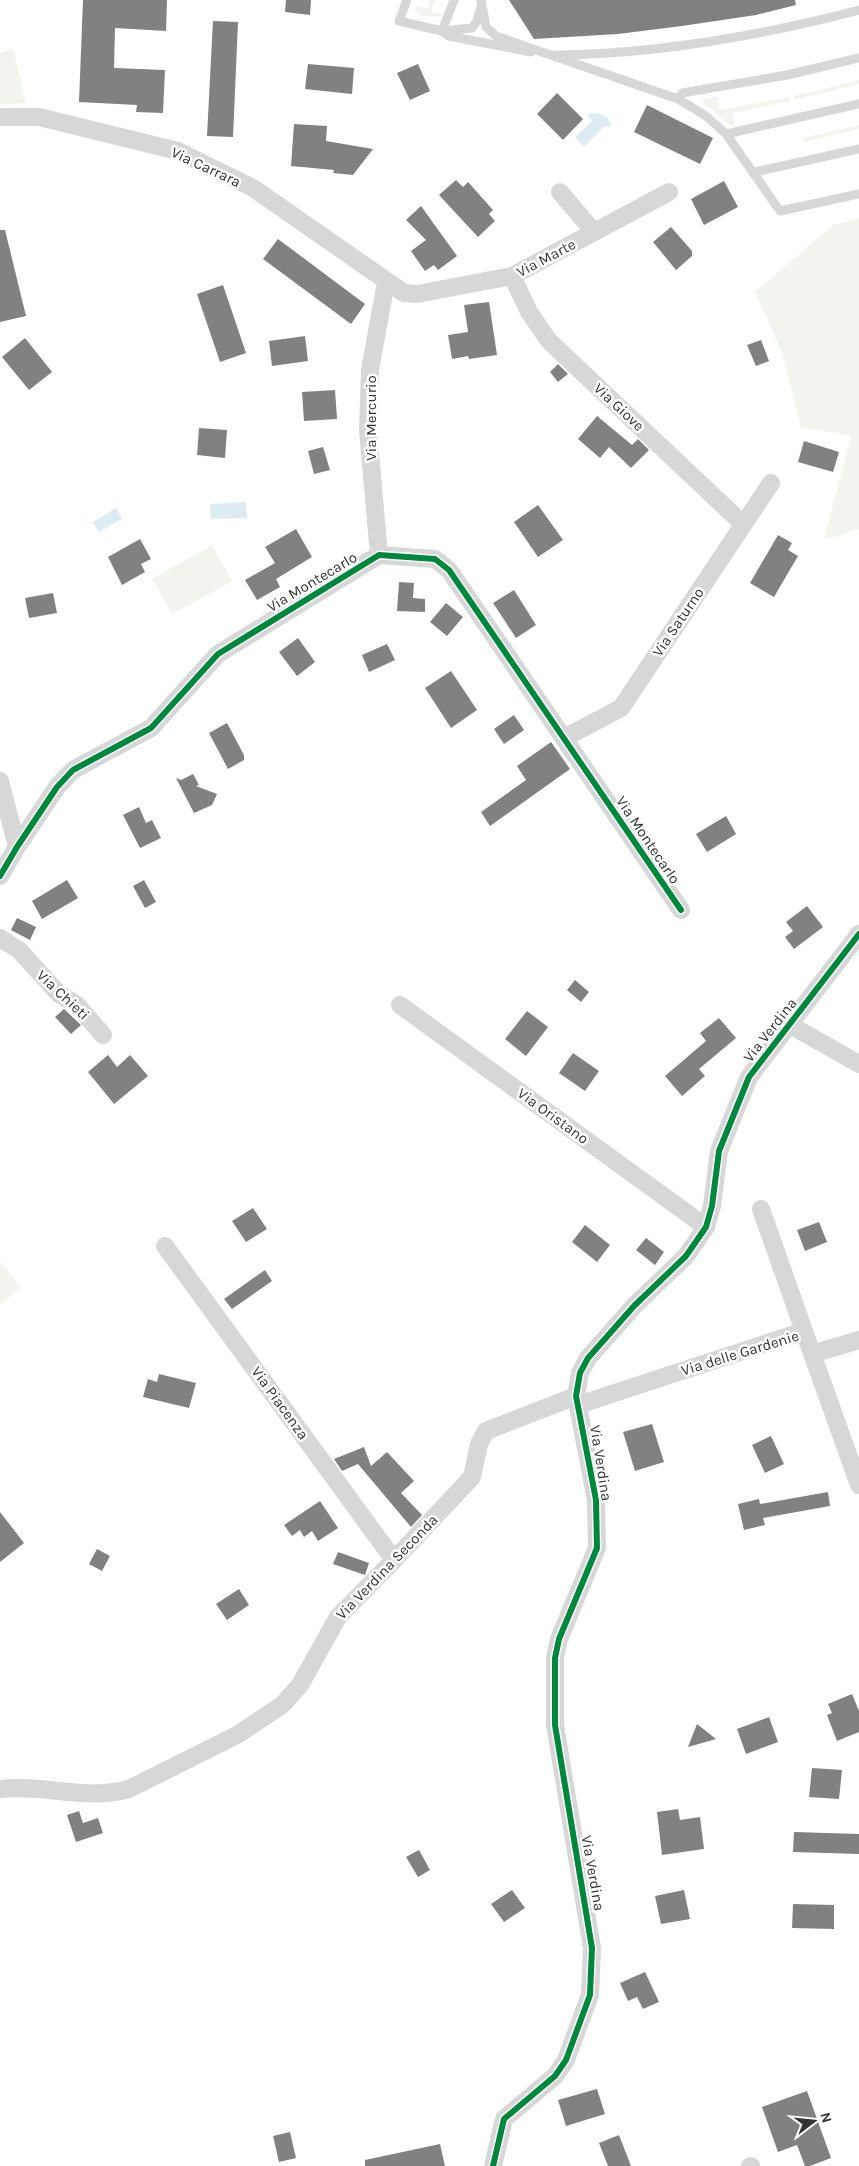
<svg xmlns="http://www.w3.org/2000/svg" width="859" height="2166" viewBox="0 0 859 2166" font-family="Karla,sans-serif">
<rect width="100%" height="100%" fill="#fff"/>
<path fill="#f1f5ed" d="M430 0H435L431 11 443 15 441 17 421 16 416 13 415 6 427 9Z
M13 49 26 103 0 105V53Z
M859 80V84L795 100 794 96Z
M717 97 720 110 789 97 790 101 732 113 734 125 731 126 703 103V100Z
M859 125V129L804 142 803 138Z
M859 219V529L824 540 851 436 801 427 782 353 755 292 833 225Z
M212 545 232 581 172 614 152 579Z
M0 1262 21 1287 0 1305Z"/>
<path fill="#ddebf3" d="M592 113C601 114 607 114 611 124L609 127 605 126 584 147 575 137 592 121 587 115Z
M246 502 247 518 211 519 210 504Z
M116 508 122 519 99 532 93 522Z"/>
<path fill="#818181" d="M83 0H167L166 31 115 28 114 68 165 70 163 113 136 112 137 105 79 102Z
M286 0H311L310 15 285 12Z
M509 0H795L796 5 756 15 682 26 618 34 534 39Z
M213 21 238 22 233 137 207 136Z
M308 64 354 68 352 94 305 89Z
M418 64 430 91 410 100 397 73Z
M557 93 583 119 563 140 537 114Z
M647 105 713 138 700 164 634 132Z
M294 124 327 126 326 141 373 149 353 175 333 173 334 170 291 166Z
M456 180 463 187 468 182 493 210 489 214 495 221 478 237 439 195Z
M724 181 738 207 704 225 691 199Z
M421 206 457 256 438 270 434 265 425 271 411 251 426 240 406 220Z
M671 227 692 251V256L676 270 653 242Z
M0 230H5L26 316 0 322Z
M278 239 365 304 351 324 263 259Z
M223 285 246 353 220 362 197 294Z
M489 302 497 355 469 359 468 356 452 359 448 335 468 332 464 305Z
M305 336 308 361 272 366 269 341Z
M25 338 52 372 29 390 2 357Z
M761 340 769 361 756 366 747 345Z
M558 364 568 374 558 382 550 372Z
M335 390 337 419 304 421 302 392Z
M597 416 632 445 638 439 649 450 631 468 609 447 600 458 578 439Z
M199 428 227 430 225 458 197 455Z
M804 441 839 452 833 472 798 462Z
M323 447 330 470 314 474 308 451Z
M538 505 563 540 538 557 514 522Z
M296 529 312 557 276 579 280 587 257 600 245 580 275 563 265 547Z
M778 535 792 543 788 550 798 556 774 597 750 583Z
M140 539 151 559 141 564 145 572 122 585 108 557Z
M399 582 414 583 413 598 425 599V612L397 611Z
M514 590 536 625 516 638 493 603Z
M53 593 57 613 29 618 25 598Z
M446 603 463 617 447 636 430 622Z
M298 638 315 662 297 676 279 652Z
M387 644 395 660 369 672 362 655Z
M451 671 477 710 451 728 425 688Z
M514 715 524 730 504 744 494 729Z
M227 723 244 755V760L228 769 209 733Z
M551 742 570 769 490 826 481 812 526 780 517 766Z
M193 774 199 785 196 786 217 794 212 805 194 813 176 778 181 780Z
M139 807 146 823 152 820 161 838 140 848 123 815Z
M726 816 736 834 707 852 696 834Z
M67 880 78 898 42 919 32 901Z
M144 880 156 902 145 908 133 886Z
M807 906 823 927 794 949 785 937 793 931 786 922Z
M17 918 36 927 30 940 11 930Z
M575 980 589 992 581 1002 567 990Z
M64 1009 81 1025 71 1034 55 1017Z
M527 1011 548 1027 526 1056 505 1039Z
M719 1018 736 1038 699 1069 705 1076 682 1096 665 1076 706 1041 700 1033Z
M573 1053 599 1071 585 1091 559 1073Z
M108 1055 117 1067 130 1055 148 1076 114 1104 88 1072Z
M253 1208 267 1229 246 1242 232 1221Z
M819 1222 827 1242 805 1251 797 1230Z
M585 1225 610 1245 597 1262 572 1242Z
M646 1238 664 1252 655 1265 636 1250Z
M265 1270 272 1281 232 1309 224 1299Z
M159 1374 196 1383 189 1408 143 1397 148 1379 157 1382Z
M652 1424 664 1462 635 1471 623 1432Z
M771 1436 784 1464 765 1473 752 1445Z
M364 1447 371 1466 387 1452 414 1481 401 1493 422 1515 411 1527 358 1464 342 1471 334 1459Z
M828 1492 830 1506 763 1518 765 1525 744 1530 738 1504 759 1499 760 1504Z
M320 1501 338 1528 318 1541 312 1531 304 1537 300 1530 292 1536 284 1525Z
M0 1512 24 1543 0 1562Z
M97 1549 110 1556 102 1571 89 1564Z
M338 1552 369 1563 365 1575 333 1564Z
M239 1589 249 1605 227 1620 216 1604Z
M852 1694 859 1711V1732L837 1741 827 1715 832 1713 828 1704Z
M769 1717 778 1742 746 1754 737 1729Z
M697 1724 716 1739 688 1747Z
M812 1768 842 1770 839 1799 809 1797Z
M678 1809 680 1820 700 1817 704 1849 662 1855 657 1812Z
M79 1811 83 1823 98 1818 103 1833 76 1842 67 1815Z
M794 1832 859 1834V1854L793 1852Z
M419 1850 430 1870 418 1877 406 1857Z
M512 1890 525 1908 504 1922 491 1904Z
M684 1890 690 1919 661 1924 655 1896Z
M793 1904 834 1905V1929L792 1928Z
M645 1972 659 2002 643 2009 637 1997 628 2001 620 1983Z
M597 2089 605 2114 566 2126 558 2100Z
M807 2091 831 2158 810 2166H805L797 2145 778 2152 762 2107Z
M290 2132 296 2158 279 2162 273 2136Z
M619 2135 631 2166H608L599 2143Z
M440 2144 445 2166H365V2160Z"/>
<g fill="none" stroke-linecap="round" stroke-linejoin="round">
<path stroke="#d7d7d7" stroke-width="9" d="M407 0 399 21 442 31 472 28 477 21 481 7
M454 0 442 31 449 36 531 52
M481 0 486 27 496 36 678 99 706 116 726 134 780 211 859 194
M556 55C659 54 759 36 859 10
M678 99 682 93 787 75 859 58
M726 134 859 104
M755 172 859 149"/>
<path stroke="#d7d7d7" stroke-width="18" d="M0 117H39L178 151 253 188 404 293 417 294 512 276 669 192
M560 192 594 232
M512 276 529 312 549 341 743 524
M379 555 368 430 370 370 386 282
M564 738 621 708 771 483
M0 781 17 847
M0 876 17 847 57 787 73 770 151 728 218 654 379 555 435 559 449 570 681 910
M0 938 19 950 59 994 77 1005 103 1035
M400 1005 706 1227
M790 1025 859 1064
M761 1209 804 1331
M165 1246 394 1560
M812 1354 859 1340
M578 1405 804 1331 859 1485
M0 1789C42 1784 87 1801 129 1789L237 1735 282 1705 300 1685 338 1617 394 1560 472 1477 479 1444 486 1431 576 1396
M493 2166 504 2119 555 2076 566 2060 590 1995 592 1948 555 1725V1658L559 1639 597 1548 596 1500 576 1396 580 1373 588 1358 634 1306 686 1256 706 1227 712 1206 719 1151 749 1077 859 934
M750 2166H751"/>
<g stroke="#fff" stroke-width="9">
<path id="cycleway" d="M0 876 17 847 57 787 73 770 151 728 218 654 379 555 435 559 449 570 681 910
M493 2166 504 2119 555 2076 566 2060 590 1995 592 1948 555 1725V1658L559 1639 597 1548 596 1500 576 1396 580 1373 588 1358 634 1306 686 1256 706 1227 712 1206 719 1151 749 1077 859 934"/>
</g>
<use href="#cycleway" stroke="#00873e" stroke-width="6"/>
</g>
<g text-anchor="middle" stroke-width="5" stroke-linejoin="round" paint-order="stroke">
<g font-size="15" fill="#333" stroke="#fff">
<text transform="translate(206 167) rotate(25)" y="5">Via Carrara</text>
<text transform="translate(546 258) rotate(-28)" y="5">Via Marte</text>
<text transform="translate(619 407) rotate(43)" y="5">Via Giove</text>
<text transform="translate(371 418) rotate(-90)" y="5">Via Mercurio</text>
<text transform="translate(312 582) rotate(-31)" y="5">Via Montecarlo</text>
<text transform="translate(678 622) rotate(-56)" y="5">Via Saturno</text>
<text transform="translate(648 840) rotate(56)" y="5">Via Montecarlo</text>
<text transform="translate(63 995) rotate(43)" y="5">Via Chieti</text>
<text transform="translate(770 1030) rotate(-52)" y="5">Via Verdina</text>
<text transform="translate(553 1116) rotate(36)" y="5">Via Oristano</text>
<text transform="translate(740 1353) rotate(-17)" y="5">Via delle Gardenie</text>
<text transform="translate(280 1403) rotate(54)" y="5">Via Piacenza</text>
<text transform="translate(601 1463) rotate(81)" y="5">Via Verdina</text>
<text transform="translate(387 1567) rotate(-46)" y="5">Via Verdina Seconda</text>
<text transform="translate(593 1873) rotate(80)" y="5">Via Verdina</text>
</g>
</g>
<g transform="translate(814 2121) rotate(74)" stroke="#ffffff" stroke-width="4" paint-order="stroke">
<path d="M0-4L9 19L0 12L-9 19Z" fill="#333333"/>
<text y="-8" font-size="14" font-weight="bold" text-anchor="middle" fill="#333333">N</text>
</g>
</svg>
